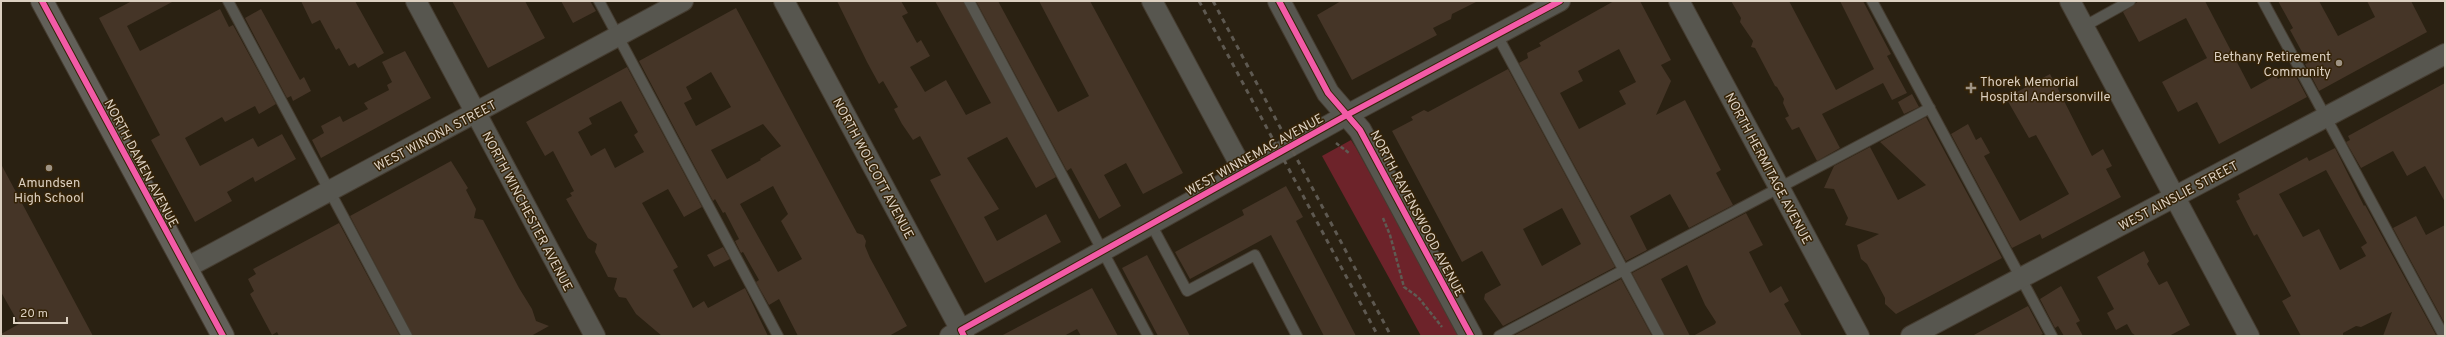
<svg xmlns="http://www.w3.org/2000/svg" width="2446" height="337" viewBox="0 0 2446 337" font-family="Overpass,sans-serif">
<rect width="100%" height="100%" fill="#2a2112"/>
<path fill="#6d232a" d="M1351 140 1356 148 1460 336H1421L1322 156Z"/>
<path fill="#453527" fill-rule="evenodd" d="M132 1H174L127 26 140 51 220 9 229 27 233 25 276 104 259 114 255 106 225 122 222 117 185 138 200 166 253 138 258 147 282 134 296 159 255 182 253 177 227 192 232 201 195 222 151 140 160 135 99 18Z
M301 1H355L384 53 358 68 355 63 349 66 339 48 336 50 320 20 312 24Z
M452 1H525L545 38 488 68Z
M561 1H590L596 11 573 23Z
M837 1H901L908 13 902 16 917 43 921 40 930 56 910 67 925 92 946 80 966 115 991 103 935 1H963L1056 177 1036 188 1007 137 967 158 999 209 984 217 997 241 1046 214 1061 242 985 283 930 180 941 175 920 136 913 140 902 124 894 109 898 107 883 81 879 84 867 62Z
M976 1H998L1058 112 1089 96 1039 1H1090L1183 173 1143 194 1126 163 1104 175 1121 206 1099 219 1071 168 1067 171Z
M1341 1H1478L1452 14 1451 19 1433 28 1437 35 1352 80 1317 15Z
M1614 1H1640L1671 60 1661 65 1671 81 1656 115 1685 100 1721 170 1716 173 1733 205 1689 228 1670 194 1630 216 1647 250 1626 261 1519 63 1528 58 1527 53 1541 46 1539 43ZM1619 49 1636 82 1619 91 1626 104 1579 129 1560 93 1583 81 1578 71Z
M1731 1H1789L1836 90 1874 69 1840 1H1863L1891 54 1887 56 1907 93 1892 100 1883 83 1822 114 1840 148 1817 161 1799 127 1792 130 1785 118 1789 116 1783 103 1784 99 1777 87 1775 86 1755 48 1751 47 1753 41 1740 22 1741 18Z
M2139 1H2205L2251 89 2276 75 2278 79 2293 71 2307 97 2219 144 2197 102 2178 112 2162 82 2207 58 2186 18 2139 42 2123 12Z
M2278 1H2319L2338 36 2375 17 2367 1H2411L2427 32 2319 91 2305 64 2308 63 2290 30 2293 28Z
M736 8 857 233 863 235 866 241 865 246 870 258 907 326 889 336H798L779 299 769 305 756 282 759 280 743 252 741 253 735 241 739 239 725 212 723 213 715 199 713 201 639 61ZM711 72 731 107 696 126 684 103 692 99 686 87ZM763 124 781 146 760 159 761 160 727 179 711 150ZM773 186 788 214 781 221 802 259 778 272 740 204Z
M261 9 300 80 304 77 311 91 293 101 291 96 287 98 245 18Z
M405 51 431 98 321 158 312 140 324 133 321 126 340 116 343 122 368 109 364 103 389 90 387 85 392 82 382 62Z
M627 67 702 207 684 217 668 189 642 203 678 267 673 270 693 308 704 301 708 308 745 288 768 336H662L636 314 626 298 619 297 614 289 617 278 608 277 595 252 597 244 588 238 566 199 572 196 570 193 574 191 553 151 545 156 526 122ZM621 101 638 132 634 135 644 152 615 168 605 148 591 156 578 132 592 124 589 118Z
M1508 69 1615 267 1503 326 1484 299 1485 294 1501 285 1482 251 1462 262 1392 131 1413 120 1411 117 1424 110 1428 112ZM1562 208 1581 244 1542 266 1523 229Z
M2050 74 2053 80 2059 81 2058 89 2092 156 2103 149 2112 166 2106 169 2121 197 2042 239 2040 234 2012 248 1951 134 1968 124 1976 140 1981 137 1990 153 1984 156 2020 221 2069 194 2036 135 2029 138 2006 98Z
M2445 83V202L2425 166 2407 176 2393 151 2361 168 2346 142 2350 140 2348 136Z
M1912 94 1919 107 1904 114 1898 102Z
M1926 117 2002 258 1896 314 1885 304V298L1867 264 1861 259 1857 245 1879 234 1845 225 1848 218 1834 189 1824 188 1834 166 1870 147 1898 200 1926 185 1880 142Z
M2335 148 2364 206 2365 205 2436 335 2434 336H2383L2392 312 2361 327 2356 326 2343 333V336H2301L2282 301 2291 296 2257 234 2254 236 2236 201 2240 199 2238 194 2307 157 2309 161ZM2326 170 2367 243 2361 247 2366 256 2340 270 2319 229 2303 237 2279 194Z
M451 161 468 188 466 190 476 209 474 218 483 220 519 288 532 309 536 321 549 326 531 336H413L350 216Z
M1 164 93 336H1V334L19 324 1 292Z
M1286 186 1303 217 1296 221 1356 336H1324L1271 235 1190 279 1175 252 1244 215 1242 210Z
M1746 213 1763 245 1749 252 1770 293 1781 286 1789 301 1784 304 1802 336H1693L1715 324 1716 322 1705 305 1687 265 1661 279 1690 336H1665L1632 273Z
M2416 216 2426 235 2445 225V324L2393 228Z
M339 223 400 336H279L277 332 272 335 250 294 254 291 248 279 256 274 253 269Z
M723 247 730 259 714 267 707 255Z
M2144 251 2149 261 2147 264 2159 285 2167 281 2190 325 2169 336H2136L2132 333 2127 324 2116 330 2107 313 2114 309 2097 277Z
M1147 255 1190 336H1158L1122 268Z
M1621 279 1652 336H1513Z
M2061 286 2080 321 2076 323 2083 336H2064L2058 326 2055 328 2040 299Z
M1092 288 1118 336H1081L1077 329 1064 336H1001Z
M2028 306 2043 334 2039 336H1972Z"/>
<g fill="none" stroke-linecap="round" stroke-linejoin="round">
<g stroke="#453c30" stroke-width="12">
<path id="service" d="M228 1 407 336
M599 1 778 336
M969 1 1148 336
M1872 1 2052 336
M2263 1 2444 336
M2083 27 2130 1
M1497 35 1659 336
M1151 224 1187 291 1255 255 1297 336
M1499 336 1930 108"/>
</g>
<g stroke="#453c30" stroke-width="22">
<path id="minor" d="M416 1 595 336
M784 1 964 336
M1152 1 1244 172
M1679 1 1859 336
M2070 1 2249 336
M186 268 683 1
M950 336 1345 116 1560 1
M1911 336 2445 54"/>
</g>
<g stroke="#453c30" stroke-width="24">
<path id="tertiary" d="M1279 1 1328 93 1360 130 1471 336"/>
</g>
<g stroke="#453c30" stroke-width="24">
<path id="secondary" d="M42 1 223 336"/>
</g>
<path stroke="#5e5b53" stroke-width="2.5" stroke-dasharray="4 2" stroke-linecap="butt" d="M1336 143 1349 153
M1383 218 1390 235 1404 287 1418 297 1442 327"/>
<use href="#service" stroke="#57564f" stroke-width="10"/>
<use href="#minor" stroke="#57564f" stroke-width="20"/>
<use href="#tertiary" stroke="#57564f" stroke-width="22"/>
<use href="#secondary" stroke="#626059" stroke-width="22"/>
<path stroke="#5e5951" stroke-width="3" stroke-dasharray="5 5" stroke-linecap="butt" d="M1199 1 1378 336
M1213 1 1391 336"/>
<g stroke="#352307" stroke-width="8">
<path id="cycleway" d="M42 1 223 336
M1279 1 1328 93 1360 130 1471 336
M964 336 961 330 1345 116 1560 1"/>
</g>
<use href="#cycleway" stroke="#f35aa7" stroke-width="6"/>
</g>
<g fill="#9e9384" stroke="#352307" stroke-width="1.5">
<circle cx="2339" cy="63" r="4"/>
<path d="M1969 82h4v4h4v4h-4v4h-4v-4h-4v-4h4z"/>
<circle cx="49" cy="168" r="4"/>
</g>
<g text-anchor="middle" stroke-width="3" stroke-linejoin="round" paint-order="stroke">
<g font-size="13" fill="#dcd0c1" stroke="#352307" text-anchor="end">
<text x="2331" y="61">Bethany Retirement<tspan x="2331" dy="15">Community</tspan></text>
<text x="1980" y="86" text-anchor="start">Thorek Memorial<tspan x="1980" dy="15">Hospital Andersonville</tspan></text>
<text x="49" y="187" text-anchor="middle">Amundsen<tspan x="49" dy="15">High School</tspan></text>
</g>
<g font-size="13" fill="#dcd0c1" stroke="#352307">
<text transform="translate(435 135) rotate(-28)" y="5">WEST WINONA STREET</text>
<text transform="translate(1254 154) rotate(-29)" y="5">WEST WINNEMAC AVENUE</text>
<text transform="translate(142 163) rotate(62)" y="5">NORTH DAMEN AVENUE</text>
<text transform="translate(874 168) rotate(62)" y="5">NORTH WOLCOTT AVENUE</text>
<text transform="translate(1769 168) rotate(62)" y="5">NORTH HERMITAGE AVENUE</text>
<text transform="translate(2178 195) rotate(-28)" y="5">WEST AINSLIE STREET</text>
<text transform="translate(528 211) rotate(62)" y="5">NORTH WINCHESTER AVENUE</text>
<text transform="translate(1418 213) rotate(62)" y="5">NORTH RAVENSWOOD AVENUE</text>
</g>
</g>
<rect width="2446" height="337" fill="none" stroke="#dcd0c1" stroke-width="4"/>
<path d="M14 317v6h53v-6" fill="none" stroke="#dcd0c1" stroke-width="2"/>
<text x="20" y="317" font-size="12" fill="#dcd0c1" stroke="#352307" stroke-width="3" paint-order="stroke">20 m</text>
</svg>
